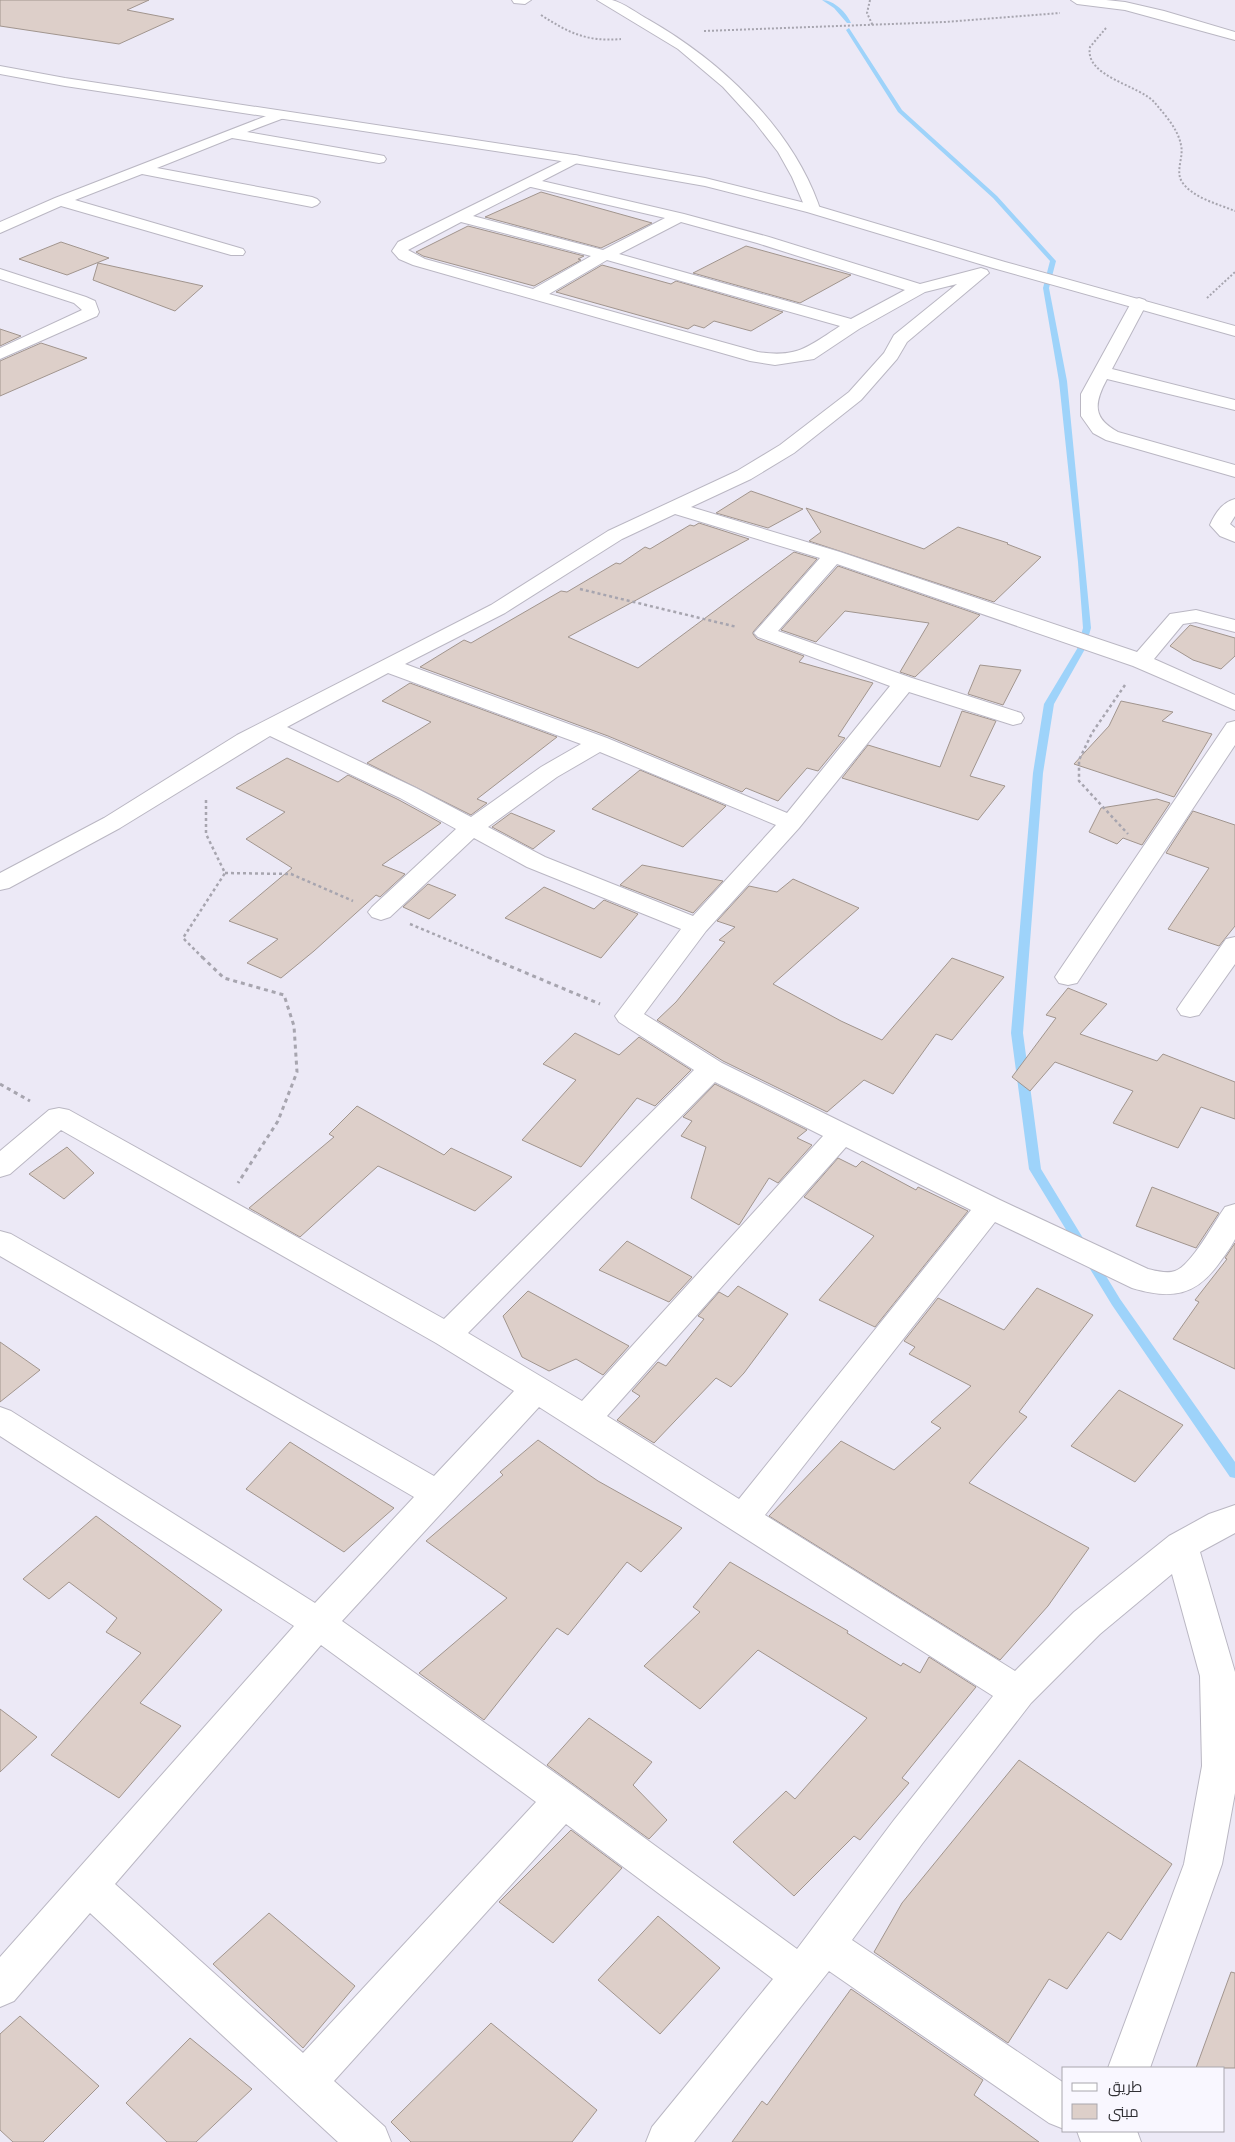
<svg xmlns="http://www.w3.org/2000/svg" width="1235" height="2142" viewBox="0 0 1235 2142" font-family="'Fira Sans',Cairo,sans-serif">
<rect width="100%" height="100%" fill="#ece9f6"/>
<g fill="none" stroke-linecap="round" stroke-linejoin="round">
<path fill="#9ed3fa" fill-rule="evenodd" d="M822 0C834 0 847 13 851 23H847L834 8Z
M849 28 902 110 997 196 1056 261 1049 288 1067 381 1091 628 1085 649 1054 704 1043 773 1023 1033 1041 1169 1120 1299 1235 1462V1478L1230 1477 1112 1305 1029 1169 1011 1033 1033 773 1044 704 1077 649 1083 628 1078 562 1059 381 1043 288 1050 261 993 198 898 112 846 30Z"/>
</g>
<path fill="#ddcfc9" stroke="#a1958e" d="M0 0H149L127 10 174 19 119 44 0 26Z
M541 192 652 223 601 248 485 217Z
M468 226 584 256 578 259 581 260 534 286 423 256 416 252Z
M61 242 109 258 67 275 19 259Z
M746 246 851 275 800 303 693 273Z
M98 263 203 286 175 311 93 280Z
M602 265 671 284 676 281 783 312 751 331 714 321 704 328 694 325 688 329 556 292Z
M0 329 21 336 0 346Z
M41 343 87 358 0 396V361Z
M751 491 803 509 768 528 716 513Z
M806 508 924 549 958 527 1008 543 1007 544 1041 557 994 602 809 541 821 532Z
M699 523 749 539 568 637 638 668 794 552 817 559 753 632V634L757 639 804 656 799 662 873 683 838 736 845 738 818 771 807 768 778 801 746 788 742 792 608 736 420 667 464 640 471 643 561 591 567 592 616 563 620 564 645 547 650 549 690 525 694 526Z
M838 566 980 615 915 677 900 672 929 623 845 611 816 642 781 630Z
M1190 625 1235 638V656L1221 669 1193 660 1170 646Z
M980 665 1021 670 1003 705 968 694Z
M410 683 557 737 477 799 487 803 471 815 367 763 431 722 382 701Z
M1121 701 1173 712 1162 721 1212 734 1174 797 1074 764 1109 726Z
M962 711 996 721 970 776 1005 786 978 820 842 778 868 745 940 767Z
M287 758 338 782 348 775 399 800 441 823 382 865 405 874 380 897 376 895 314 951 281 978 247 963 278 939 229 921 292 868 246 839 285 812 236 788Z
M640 770 726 806 683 847 592 809Z
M1157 799 1170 803 1142 845 1123 838 1117 844 1089 832 1101 808Z
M1193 811 1235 825V926L1219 946 1168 929 1209 868 1166 853Z
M511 813 555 831 533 849 492 827Z
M642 865 723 881 693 913 620 885Z
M793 879 859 908 773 984 841 1021 882 1040 952 958 1004 977 952 1040 936 1034 893 1094 864 1080 827 1112 723 1061 657 1020 676 1002 725 942 719 940 735 927 717 921 749 886 777 892Z
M428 884 456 895 429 919 403 907Z
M544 887 594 909 604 900 638 914 601 958 505 918Z
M1068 988 1107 1004 1080 1034 1157 1061 1163 1054 1235 1082V1119L1201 1107 1178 1148 1113 1123 1133 1091 1055 1062 1030 1091 1012 1077 1056 1018 1046 1015Z
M575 1033 619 1055 639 1037 691 1070 655 1106 637 1098 581 1167 522 1140 576 1080 543 1064Z
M715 1084 807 1130 797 1138 812 1145 778 1183 769 1178 739 1225 691 1198 706 1147 681 1136 692 1121 683 1117Z
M357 1106 444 1155 451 1148 512 1177 475 1211 378 1166 300 1237 249 1208 334 1137 329 1134Z
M67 1147 94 1173 64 1199 29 1174Z
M838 1158 856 1167 862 1161 916 1190 918 1187 968 1211 875 1327 819 1300 874 1236 804 1197Z
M1152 1187 1219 1213 1196 1248 1136 1226Z
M627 1241 692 1277 669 1302 599 1270Z
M1235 1243V1369L1173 1339 1199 1302 1195 1300 1227 1259 1225 1258Z
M738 1286 788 1314 744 1373 731 1387 716 1378 654 1443 617 1420 640 1396 632 1391 658 1362 666 1366 704 1319 698 1316 719 1292 728 1297Z
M1037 1288 1093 1315 1019 1412 1027 1417 969 1483 1089 1548 1048 1606 1000 1660 769 1516 841 1441 894 1470 941 1428 931 1422 971 1386 909 1354 915 1347 904 1341 938 1298 1004 1330Z
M528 1291 570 1314 629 1346 603 1375 576 1359 549 1371 522 1357 503 1316Z
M0 1342 40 1370 0 1402Z
M1119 1390 1183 1425 1135 1482 1071 1446Z
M538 1440 598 1481 682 1528 641 1572 627 1562 568 1635 557 1628 484 1720 419 1673 507 1598 426 1541 503 1475 500 1472Z
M290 1442 394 1508 344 1552 246 1489Z
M96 1516 222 1610 140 1703 181 1726 119 1798 51 1755 141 1653 106 1632 117 1618 69 1582 49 1599 23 1579Z
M730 1562 848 1631 847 1633 901 1666 903 1663 920 1673 929 1657 976 1687 902 1778 909 1783 860 1840 854 1836 794 1896 733 1842 786 1791 795 1799 867 1718 758 1650 700 1709 644 1666 700 1612 693 1607Z
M0 1709 37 1737 0 1772Z
M589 1718 652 1762 633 1785 667 1820 649 1839 547 1765Z
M1019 1760 1172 1864 1121 1940 1108 1932 1067 1989 1049 1979 1008 2043 874 1952 902 1903Z
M571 1830 622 1868 553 1943 499 1902Z
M269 1913 355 1986 303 2048 213 1964Z
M658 1916 720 1968 660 2034 598 1980Z
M1231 1972 1235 1973V2068H1196Z
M851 1989 983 2080 974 2095 1039 2142H732L762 2101 767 2105Z
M20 2016 99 2086 43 2142H13L0 2130V2034Z
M491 2023 597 2110 572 2142H411L391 2122Z
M190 2038 252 2089 196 2142H167L126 2103Z"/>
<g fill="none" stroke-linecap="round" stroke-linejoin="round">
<g stroke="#bab7c3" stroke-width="2">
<path id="street" d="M512 0H531L525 4 514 3Z
M597 0C601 0 608 0 612 0 624 3 638 14 649 20 719 60 790 126 818 203L820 209 817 212H807L792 177 778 152 754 121 723 87 678 49Z
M1071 0H1106L1125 2 1164 11 1235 32V40L1125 10 1077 4Z
M279 111 286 115 284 118 247 132 379 155 384 156 386 159 384 162 379 163 232 138 157 168 312 197 317 199 320 202 317 205 312 207 142 174 75 200 243 249 245 252 243 255H231L61 206 0 233V222L55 198Z
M574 155 579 156 581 159 579 162 542 181 684 214 769 237 920 284 981 268 987 270 989 273 907 342 897 359 861 400 794 453 751 479 691 507 840 552 1137 652 1170 614 1196 610 1235 620V632L1196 622 1183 624 1154 659 1235 695V710L1133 666 837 564 778 631 912 678 1021 713 1024 718 1021 723 1013 725 909 692 799 828 706 931 644 1014 722 1063 1000 1200 1148 1269C1156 1271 1167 1274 1175 1271 1191 1266 1215 1221 1225 1207L1235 1204C1235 1214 1235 1229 1235 1239 1232 1246 1225 1255 1220 1262 1196 1296 1172 1300 1132 1288L995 1222 765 1515 1015 1671 1074 1612 1169 1536 1209 1514 1235 1505V1533L1200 1552 1235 1672V1793L1222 1864 1150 2068H1108L1184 1864 1202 1766 1200 1676 1172 1574 1100 1634 1031 1703 922 1844 852 1940 1064 2083V2129L1049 2123 829 1971 694 2142H646L652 2127 773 1979 566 1824 334 2081 385 2127 391 2142H338L90 1913 14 2001 0 2007V1957L294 1626 0 1436V1407L11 1411 315 1603 414 1497 0 1256V1231L11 1234 434 1476 514 1391 436 1343 61 1130 10 1174 0 1177V1151L49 1110 59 1108 69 1110 444 1319 694 1070 619 1022 615 1016 681 929 527 867 474 838 390 917 381 920 372 917 368 912 372 907 456 829 400 798 270 736 120 828 9 888 0 890V873L104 818 237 735 491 605 608 531 737 471 780 445 849 392 884 353 894 335 957 284 925 292 859 329 814 359 775 365 750 361 413 265 399 259 392 251 398 242ZM530 187H531L665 218 603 250 473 216ZM461 222 591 256 533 289 425 259 408 250ZM681 222 757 243 905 290 851 319 619 254ZM607 260 840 326C808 347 797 358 758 352L549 294ZM675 514 820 558 754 633 758 637 890 686 787 813 607 738 405 664 505 613 622 539ZM388 673 581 744 541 767 471 817 416 788 287 727ZM600 752 776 825 693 916 545 857 488 827 557 777ZM715 1082 823 1136 582 1401 468 1333ZM846 1147 971 1210 739 1499 607 1416ZM539 1407 993 1696 894 1820 797 1949 576 1788 342 1621ZM321 1645 536 1802 303 2053 115 1884Z
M0 269 86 297 95 301 99 312 97 316 0 359V348L82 310 74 303 0 279Z
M1139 298 1145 300 1147 303 1112 369 1235 400V410L1107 379C1094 403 1092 418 1118 432L1235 465V477L1106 440 1093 433 1081 416V394L1131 303 1133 300Z
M1235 499V516L1230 524 1235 528V542L1220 536 1210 525C1215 513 1223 502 1235 499Z
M1235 721V745L1077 983 1068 985 1059 983 1055 977 1059 971 1227 723Z
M1235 937V964L1199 1015 1190 1017 1181 1015 1177 1009 1181 1003 1226 939Z
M1077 2131H1137L1141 2142H1081Z"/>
</g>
<g stroke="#bab7c3" stroke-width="2">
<path id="secondary" d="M0 66 65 78 574 155 705 178 817 206 1005 262 1235 326V336L993 268 807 212 705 186 574 163 65 86 0 74Z"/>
</g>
<path stroke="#a7a5af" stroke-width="2" stroke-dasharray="2 2" stroke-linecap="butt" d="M870 0 867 13 873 26
M541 15C569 33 587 42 621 39
M1106 28 1090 47C1084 77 1140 85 1155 103 1165 115 1178 129 1181 145 1184 157 1175 171 1182 182 1193 198 1218 204 1235 211
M704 31 945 22 1060 13
M1207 298 1235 272"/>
<path stroke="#a7a5af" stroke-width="2.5" stroke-dasharray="3 3" stroke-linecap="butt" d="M580 589 737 627
M1125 685 1092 733 1079 760V781L1128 834
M225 873 291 874 353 901
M410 924 491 958
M203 958 183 938 225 873 206 834V798"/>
<path stroke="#a7a5af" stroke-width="3" stroke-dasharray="4 4" stroke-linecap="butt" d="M202 957 224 978 284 995 294 1026 297 1072 278 1121 238 1183
M488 957 600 1004
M0 1084 30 1101"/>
<use href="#street" fill="#fff" fill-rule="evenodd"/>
<use href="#secondary" fill="#fff" fill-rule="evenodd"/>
</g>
<rect x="1062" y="2067" width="162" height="65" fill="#f9f7ff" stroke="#a9a7ae"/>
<rect x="1072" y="2083" width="25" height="8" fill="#ffffff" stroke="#a9a7ae"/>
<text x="1108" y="2092" font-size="15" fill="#313035">طريق</text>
<rect x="1072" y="2104" width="25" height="15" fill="#ddcfc9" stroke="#a9a7ae"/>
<text x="1108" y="2117" font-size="15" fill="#313035">مبنى</text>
</svg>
